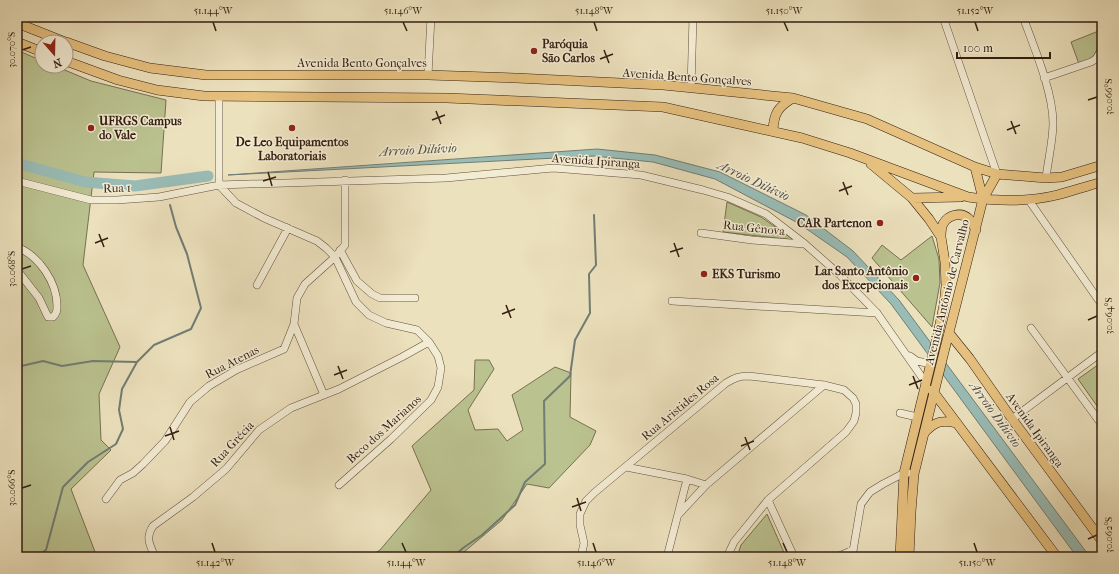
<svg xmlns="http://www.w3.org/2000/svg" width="1119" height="574" viewBox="0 0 1119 574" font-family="'IM FELL French Canon',serif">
<rect width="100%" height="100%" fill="#ece1bd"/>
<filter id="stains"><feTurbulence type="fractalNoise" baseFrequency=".005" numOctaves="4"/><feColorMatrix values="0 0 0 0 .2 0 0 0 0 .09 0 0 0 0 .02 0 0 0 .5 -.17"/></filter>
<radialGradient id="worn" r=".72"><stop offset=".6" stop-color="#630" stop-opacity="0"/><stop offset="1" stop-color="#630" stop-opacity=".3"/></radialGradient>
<path fill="#bac28f" stroke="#777050" d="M1101 30 1102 40 1092 59 1079 64 1071 42Z
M17 50 42 61V66H55L91 81 166 100 161 173 94 172 83 265 120 347 99 394 101 440 111 450 71 489 97 557H17Z
M727 202 761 217 794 240 723 232Z
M932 236 939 259 940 283 932 327 872 258 882 245 901 260Z
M475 360H489L494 369 468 410 475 430 498 429 507 441 523 430 512 395 555 367 571 373 570 417 596 431 590 445 549 488 527 484 502 520 458 557H369L380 550 431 490 412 446 474 390Z
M1102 362V413L1078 379Z
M767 514 786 557H737L741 545Z"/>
<path fill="#99bcb6" stroke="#717d74" d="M597 149 655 155 720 172 806 215 853 251 899 300 1090 557H1077L891 304 847 257 798 223 715 179 653 162 594 156 228 175Z"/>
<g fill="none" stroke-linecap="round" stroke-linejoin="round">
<path stroke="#717d74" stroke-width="2" d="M17 367 43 361 62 366 93 361 137 362
M36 557 46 550 63 487 88 462 116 444 123 429 119 410 122 389 137 362 154 345 191 329 201 308 187 254 176 227 170 205
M453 557 463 548 482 535 515 505 525 482 545 464 544 401 570 376 575 340 590 313 589 274 596 265 594 215"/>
<path stroke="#99bcb6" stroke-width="11" d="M17 163 85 182 135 186 208 176"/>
<g stroke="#624f3b" stroke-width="8">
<path id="minor" d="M943 17 997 174
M1023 17C1034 47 1053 92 1053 123 1053 141 1048 160 1046 178
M1101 17 1102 20
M428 75 431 17
M1044 78 1091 62 1096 59 1102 49
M691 88 693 17
M219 97V185L236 203 264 218 317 241 326 248 335 257 356 302 369 315 386 323 417 330 429 342 438 356 441 368 438 387 431 400 391 439 339 485
M17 181 91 200H117L159 197 219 185 446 178 553 168 641 175 703 190 727 197 766 214 805 244 840 275 877 313 926 383
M1028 199 1102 305
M701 233 752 240 804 244
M17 247C39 256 57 282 57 306 57 310 57 313 53 317H48L39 298 17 270
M340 250 357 281 372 294 380 298H415
M257 285 288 228
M672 301 877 313
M294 324 324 395
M1031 328 1102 425
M910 356 917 361 931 364
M900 413 917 417
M1012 419 1102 352
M626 467 687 479 706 485
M106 499 120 480 133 473 143 464 165 441 190 402 209 386 236 370 284 349 294 324 297 298 305 284 335 257 345 245V180
M768 500 794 557
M678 515 706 485 824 385
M1094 531 1102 525
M155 557C150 545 145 538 153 526L193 497 226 469 259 430 291 408 339 389 402 357 429 342
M581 557 584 543 580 525V514L586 501 594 493 726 383C734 378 739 376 749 376L824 385 844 390 853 398 856 404V413L854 421 846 432 768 500 734 542 727 557
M667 557 687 479
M837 557 853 550
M852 557 861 504 870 492 883 484 904 473H908"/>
</g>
<g stroke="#341e10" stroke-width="10">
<path id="major" d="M17 23 65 42
M17 42 42 52
M66 42 105 56 150 68 206 75H428L516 78 663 85 793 98 867 119 975 167 997 174 1046 178 1062 177 1102 165
M66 61 118 80 157 90 204 96 447 98 663 107 802 138 850 153 968 197C996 201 1029 202 1057 195 1072 191 1087 186 1102 182
M773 130C774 113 778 107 793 98
M871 164 912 198 929 219 941 237 945 262 946 286 944 305 937 338 904 473 900 557
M975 167 983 199
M912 198 961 197
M941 237C941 232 941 228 943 224 948 215 961 211 969 219 972 222 974 227 976 230
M949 333 970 359 1012 419 1102 541
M932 390 1057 557
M925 432C936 421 941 420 957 423
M909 557 911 512 914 474 944 352 983 199 997 174"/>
</g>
<use href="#minor" stroke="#f3ecd4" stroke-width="7"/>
<use href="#major" stroke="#e6c07e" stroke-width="9"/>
</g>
<path fill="none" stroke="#341e10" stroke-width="1.5" d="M213 22 216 31M403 22 407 31M594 22 597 31M784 22 788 31M975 22 978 31M22 50 31 47M604 50 609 63M600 59 613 54M1088 100 1097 97M436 111 441 124M432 120 445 115M1011 121 1016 134M1007 130 1020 125M268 172 272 186M263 181 276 177M843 182 848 195M839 191 852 186M99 234 104 247M95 243 108 238M674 243 679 257M670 252 683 248M22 269 31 266M506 305 511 318M502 314 515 309M1088 320 1097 316M338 366 343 379M334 375 347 370M913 376 918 389M909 385 922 380M170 427 174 440M165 436 179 431M745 437 750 450M741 446 754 441M22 488 31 485M577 498 581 511M572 507 586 502M1088 539 1097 535M212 543 215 552M402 543 406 552M593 543 596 552M783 543 787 552M974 543 977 552"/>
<g fill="#8f2418" stroke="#f3ecd4" stroke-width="1.5">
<circle cx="534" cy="51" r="4"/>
<circle cx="91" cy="128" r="4"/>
<circle cx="292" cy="128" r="4"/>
<circle cx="880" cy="223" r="4"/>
<circle cx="704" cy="274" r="4"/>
<circle cx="916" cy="278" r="4"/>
</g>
<g text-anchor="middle" stroke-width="3" stroke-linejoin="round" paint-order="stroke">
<g font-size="12" font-weight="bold" fill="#341e10" stroke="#f3ecd4" text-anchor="start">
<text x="542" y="48">Paróquia<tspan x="542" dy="14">São Carlos</tspan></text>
<text x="99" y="125">UFRGS Campus<tspan x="99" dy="14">do Vale</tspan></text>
<text x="292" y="146" text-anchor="middle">De Leo Equipamentos<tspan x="292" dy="14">Laboratoriais</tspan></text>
<text x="872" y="227" text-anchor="end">CAR Partenon</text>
<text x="908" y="275" text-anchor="end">Lar Santo Antônio<tspan x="908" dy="14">dos Excepcionais</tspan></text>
<text x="712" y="278">EKS Turismo</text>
</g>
<g font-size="12" fill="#341e10" stroke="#f3ecd4">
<text x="362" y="67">Avenida Bento Gonçalves</text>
<text transform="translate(687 77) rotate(4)" y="4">Avenida Bento Gonçalves</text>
<text transform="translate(596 161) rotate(4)" y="4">Avenida Ipiranga</text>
<text transform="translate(117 188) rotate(-2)" y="4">Rua 1</text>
<text transform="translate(754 228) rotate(6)" y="4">Rua Gênova</text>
<text transform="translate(947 292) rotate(-76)" y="4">Avenida Antônio de Carvalho</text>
<text transform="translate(232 362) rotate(-27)" y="4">Rua Atenas</text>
<text transform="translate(680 407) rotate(-40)" y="4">Rua Aristides Rosa</text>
<text transform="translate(384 429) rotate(-42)" y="4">Beco dos Marianos</text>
<text transform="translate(1035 430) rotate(54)" y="4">Avenida Ipiranga</text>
<text transform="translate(232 444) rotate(-47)" y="4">Rua Grécia</text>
</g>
<g font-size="13" font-style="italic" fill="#524d42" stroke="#f3ecd4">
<text transform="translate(418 149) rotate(-3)" y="5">Arroio Dilúvio</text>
<text transform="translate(754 180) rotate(25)" y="5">Arroio Dilúvio</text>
<text transform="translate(996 414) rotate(54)" y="5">Arroio Dilúvio</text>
</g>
</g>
<rect width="1119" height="574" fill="none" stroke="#ece1bd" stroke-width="44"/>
<g transform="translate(54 54) rotate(160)"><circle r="19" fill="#f3ecd4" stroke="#a79a86"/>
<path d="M0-3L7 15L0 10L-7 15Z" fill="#8f2418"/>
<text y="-6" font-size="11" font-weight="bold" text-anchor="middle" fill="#341e10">N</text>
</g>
<path d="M957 52v6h93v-6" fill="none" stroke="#341e10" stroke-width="2"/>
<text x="963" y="52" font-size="12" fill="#341e10" stroke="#f3ecd4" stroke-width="3" paint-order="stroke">100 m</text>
<rect x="22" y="22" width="1075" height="530" fill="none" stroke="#341e10" stroke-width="1.5"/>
<g font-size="10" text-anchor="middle" fill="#341e10">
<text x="213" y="14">51.144°W</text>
<text x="403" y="14">51.146°W</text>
<text x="594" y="14">51.148°W</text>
<text x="784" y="14">51.150°W</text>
<text x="975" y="14">51.152°W</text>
<text transform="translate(11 50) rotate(-90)" y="4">30.070°S</text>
<text transform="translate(1108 97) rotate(-90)" y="4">30.066°S</text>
<text transform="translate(11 269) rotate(-90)" y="4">30.068°S</text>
<text transform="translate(1108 316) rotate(-90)" y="4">30.064°S</text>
<text transform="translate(11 488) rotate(-90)" y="4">30.066°S</text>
<text transform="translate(1108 535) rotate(-90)" y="4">30.062°S</text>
<text x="215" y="566">51.142°W</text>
<text x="406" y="566">51.144°W</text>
<text x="596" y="566">51.146°W</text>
<text x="787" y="566">51.148°W</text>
<text x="977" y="566">51.150°W</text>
</g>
<rect width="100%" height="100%" filter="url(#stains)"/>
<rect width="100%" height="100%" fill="url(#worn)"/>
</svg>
